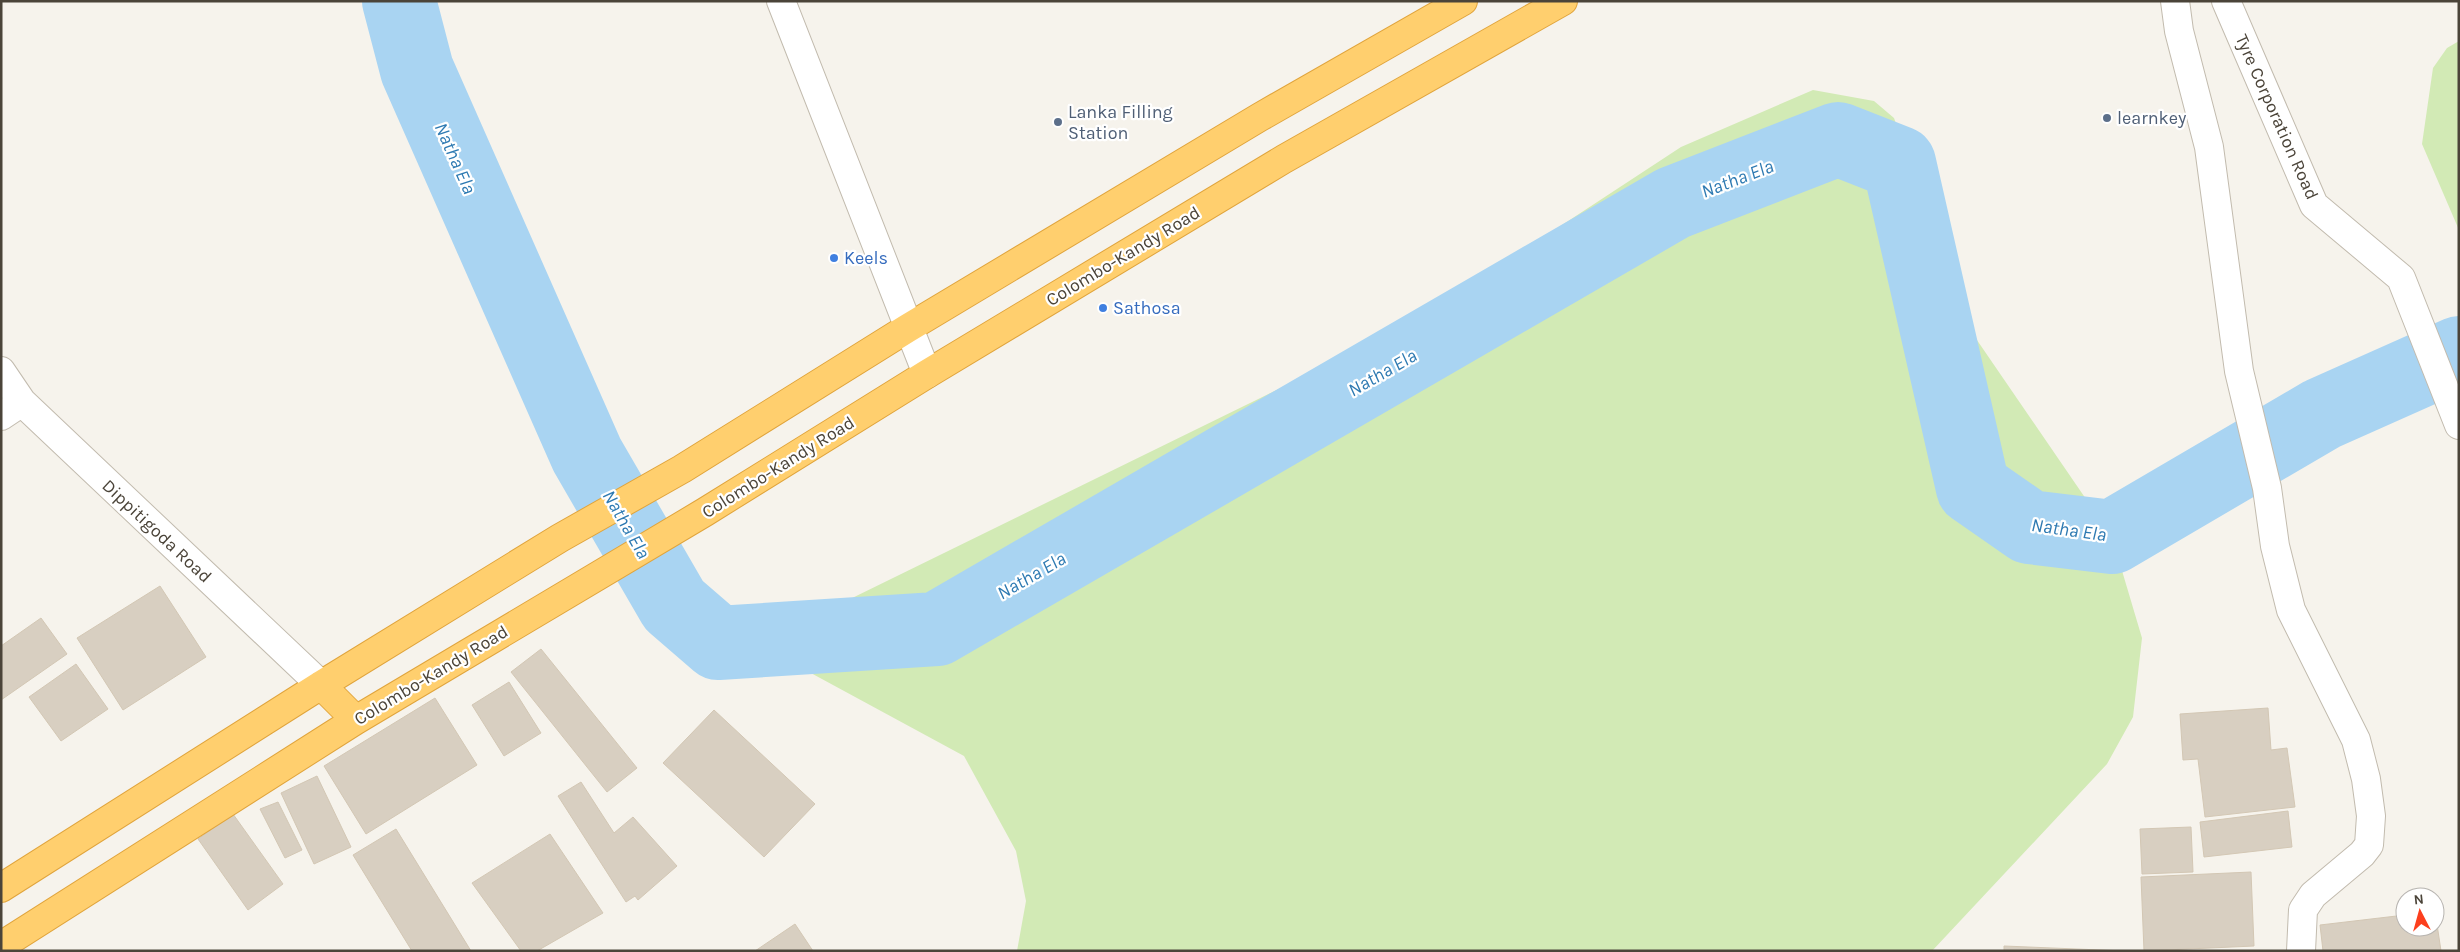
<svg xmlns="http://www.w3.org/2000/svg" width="2460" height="952" viewBox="0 0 2460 952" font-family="Karla,sans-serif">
<rect width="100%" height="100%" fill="#f6f3ec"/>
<path fill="#d2eab5" d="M2459 41V230L2422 144 2433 68 2447 48Z
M1813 90 1874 101 1894 118 1968 327 2112 537 2142 638 2133 717 2107 764 1932 951H1017L1026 901 1016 851 964 756 809 672 818 623 844 602 1411 324 1681 147Z"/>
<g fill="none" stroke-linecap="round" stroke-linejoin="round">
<path stroke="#a9d4f2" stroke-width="74" d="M399 1 417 70 587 455 674 605 718 643 937 629 1673 203 1838 139 1899 163 1973 488 2029 527 2112 537 2322 414 2459 353"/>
</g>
<path fill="#d8cfc1" stroke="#d3c7b4" d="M160 586 206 657 123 710 77 638Z
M41 618 67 654 1 700V646Z
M541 649 637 768 607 792 511 672Z
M76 664 108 709 61 741 29 697Z
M509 682 541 733 504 756 472 705Z
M435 698 477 765 366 834 324 766Z
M2268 708 2271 750 2287 748 2295 807 2205 817 2198 759 2183 760 2180 714Z
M714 710 815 804 764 857 663 763Z
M317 776 351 847 314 864 281 793Z
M581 782 614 833 633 817 677 866 638 900 635 896 626 902 558 796Z
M278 802 302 850 285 858 260 809Z
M2288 811 2292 847 2204 857 2200 822Z
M233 814 283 884 248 910 198 839Z
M2191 827 2193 872 2142 874 2140 829Z
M396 829 471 951H412L353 855Z
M550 834 603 913 537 951H521L472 883Z
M2251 872 2254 946 2144 951 2141 877Z
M2435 911 2441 951H2323L2320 925 2405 915V927H2435Z
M795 924 813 951H755Z
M2004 946 2125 951H2004Z"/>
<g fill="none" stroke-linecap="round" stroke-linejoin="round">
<g stroke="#c2bbae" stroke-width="30">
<path id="minor" d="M781 1 927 374
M2175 1 2179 31 2209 147 2239 371 2267 488 2275 546 2291 610 2356 740 2366 779 2371 816 2369 845 2362 854 2313 895 2303 910 2301 951
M2226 1 2314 205 2401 278 2459 425
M1 371 22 402 321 685
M1 416 22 402"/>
</g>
<g stroke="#e0a43c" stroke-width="30">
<path id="highway" d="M321 685 356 720
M1 888 321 685 560 538 682 469 908 328 1260 117 1463 1
M1 946 356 720 705 512 927 374 1284 159 1563 1"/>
</g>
<use href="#minor" stroke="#fff" stroke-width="28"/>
<use href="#highway" stroke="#ffcf6e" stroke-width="28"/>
</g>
<g fill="#5c6f8a" stroke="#fff" stroke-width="2">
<circle cx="2107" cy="118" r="5"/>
<circle cx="1058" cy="122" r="5"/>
</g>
<g fill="#3f7fe0" stroke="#fff" stroke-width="2">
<circle cx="834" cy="258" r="5"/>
<circle cx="1103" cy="308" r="5"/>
</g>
<g text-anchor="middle" stroke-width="4.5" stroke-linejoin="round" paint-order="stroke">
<g font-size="18" fill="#4e5e75" stroke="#fff" text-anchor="start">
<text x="1068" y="118">Lanka Filling<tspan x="1068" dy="21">Station</tspan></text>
<text x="2117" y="124">learnkey</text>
</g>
<g font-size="18" fill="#4b4439" stroke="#fff">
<text transform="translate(2277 117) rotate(66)" y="6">Tyre Corporation Road</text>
<text transform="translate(1123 256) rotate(-31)" y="6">Colombo-Kandy Road</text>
<text transform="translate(778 467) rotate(-32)" y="6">Colombo-Kandy Road</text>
<text transform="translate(157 531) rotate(43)" y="6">Dippitigoda Road</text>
<text transform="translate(431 675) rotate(-31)" y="6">Colombo-Kandy Road</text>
</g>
<g font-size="18" fill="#366cbe" stroke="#fff" text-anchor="start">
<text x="844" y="264">Keels</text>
<text x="1113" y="314">Sathosa</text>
</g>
<g font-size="19" font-style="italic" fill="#2e7ab2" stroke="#fff">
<text transform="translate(456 158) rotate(66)" y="7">Natha Ela</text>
<text transform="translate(1737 178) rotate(-21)" y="7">Natha Ela</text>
<text transform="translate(1382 372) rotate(-30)" y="7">Natha Ela</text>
<text transform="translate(627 524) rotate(60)" y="7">Natha Ela</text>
<text transform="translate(2069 529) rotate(8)" y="7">Natha Ela</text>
<text transform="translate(1031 575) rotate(-30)" y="7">Natha Ela</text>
</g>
</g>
<rect width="2460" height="952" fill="none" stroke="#4b4439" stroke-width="5"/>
<g transform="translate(2420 912) rotate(354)"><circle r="24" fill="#ffffff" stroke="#b7b4b0"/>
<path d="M0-4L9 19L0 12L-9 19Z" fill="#fc3f1d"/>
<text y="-8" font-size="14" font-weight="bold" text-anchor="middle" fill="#4b4439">N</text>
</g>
</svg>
